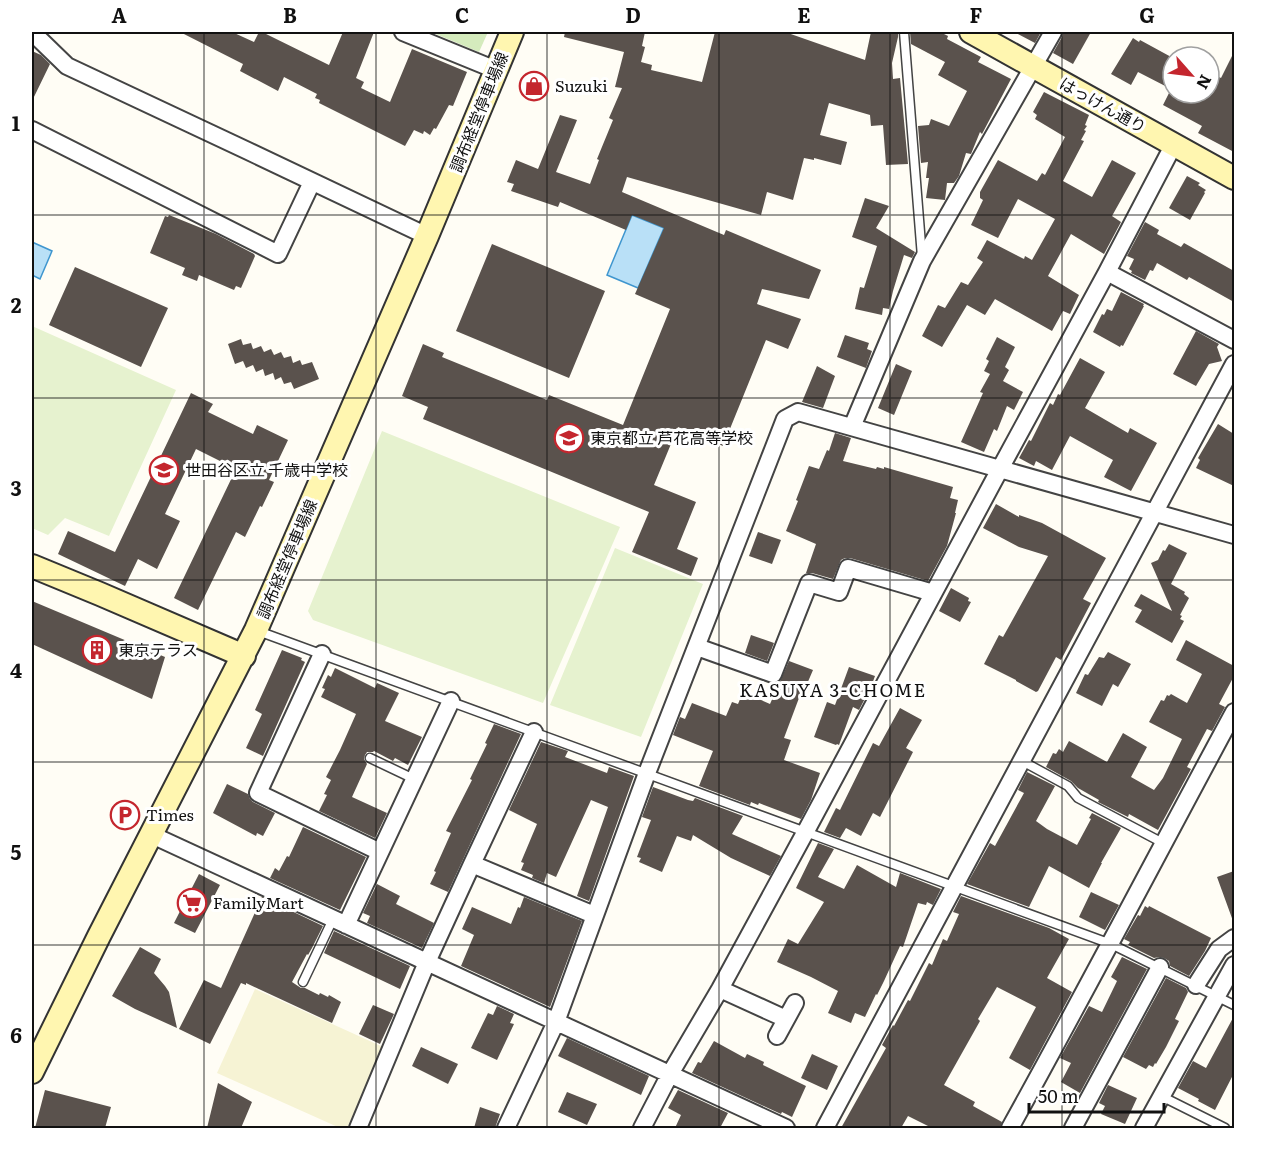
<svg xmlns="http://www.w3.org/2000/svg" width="1266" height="1160" viewBox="0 0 1266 1160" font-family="Literata,'Noto Sans JP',serif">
<rect width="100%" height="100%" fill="#fffdf5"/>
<path fill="#f6f3d4" d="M255 989 383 1047 347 1128H340L217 1073Z"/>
<path fill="#d5ebbd" d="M431 32H488L479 52Z"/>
<path fill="#e6f2cf" d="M32 326 176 390 109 536 65 518 48 535 32 528Z
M382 431 620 527 543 703 313 620 308 611Z
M615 548 703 584 641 737 550 705Z"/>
<path fill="#b9e0f7" stroke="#3f96cf" stroke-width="1.5" d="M632 215 664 228 638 288 607 275Z
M32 242 52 251 40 279 32 275Z"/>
<path fill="#5a524d" d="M180 32H232L254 42 259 32H262L329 65 343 32H374L356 78 364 82 361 88 390 102 412 49 467 72 453 106 449 105 436 129 434 128 430 135 424 131 423 134 414 130 405 146 319 103 320 100 315 98 317 94 284 77 278 91 240 71 243 64Z
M565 32H645L642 46 645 47 641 62 652 65 651 70 702 82 715 32H785L865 60 871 32H898V37L892 63 893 79 900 78 908 164 886 165 883 125 871 126 870 115 829 103 820 135 847 142 841 165 814 158V160L804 158 793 200 767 192 761 215 627 177 622 192 724 235 726 230 821 270 809 299 762 289 757 304 801 319 788 349 766 340 723 446 678 427 654 485 696 502 677 549 698 558 691 576 632 552 649 512 423 419 428 407 402 396 423 344 444 353 442 357 547 400 549 395 623 425 670 309 635 294 664 228 632 215 626 230 560 202 558 207 511 191 514 184 507 182 516 160 538 169 560 115 577 120 556 172 590 184 599 160 597 159 613 120 609 118 622 88 615 87 624 52 564 37Z
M910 32H940L948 36 947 39 981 57 978 62 1011 79 982 134 980 132 971 154 966 153 959 176 954 183H947L945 200 926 198 929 178H926L928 162 921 163 918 126 929 125 931 119 949 126 967 91 938 75 945 62 911 44Z
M1014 32H1041L1035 43Z
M1063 32H1091L1073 64 1053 53 1062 37Z
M1133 38 1139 42 1140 40 1173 58V90L1138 72 1131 85 1111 74Z
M32 51 41 55 50 64 32 101Z
M1234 52V152L1198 133 1202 126 1163 105 1169 93H1209L1215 78 1218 80 1219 77 1221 78Z
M1044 92 1089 115 1085 125 1087 126 1084 130 1086 131 1081 140 1084 141 1063 181 1092 197 1112 160 1136 173 1112 216 1121 222 1104 254 1071 234 1048 276 1079 295 1070 314 1063 311 1052 331 995 299 985 315 967 305 942 347 922 336 938 305 945 308 961 282 968 285 983 262 977 258 987 240 1024 259 1025 256 1032 260 1055 219 1018 199 998 238 971 225 983 200 980 198V192L998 160 1037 181 1042 173 1045 175 1065 137 1035 119 1037 115 1033 112Z
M1187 176 1200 183 1198 185 1206 190 1204 192 1205 193 1190 220 1169 208Z
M865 198 889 206 876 228 915 252 912 258 904 255 893 291 889 309 883 308 882 315 855 309 860 287 864 288 877 246 852 237Z
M169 215 216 234 254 254 255 256 241 288 236 286 234 290 199 275 197 281 182 275 185 268 150 253 165 216 168 217Z
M1145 222 1159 230 1157 234 1181 247 1184 243 1234 271V302L1189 277 1187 280 1157 263 1153 271 1150 270 1145 280 1131 273 1132 271 1129 269 1134 259 1127 256Z
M492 244 605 291 569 378 456 331Z
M75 267 168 308 141 367 49 325Z
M1121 292 1144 304 1143 306H1144L1123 346 1121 345 1120 347 1093 332 1102 314 1104 315 1107 309 1112 311Z
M1196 331 1219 344 1217 347 1222 361 1209 364 1196 386 1173 374Z
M845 335 869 343 867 349 872 351 866 368 837 357Z
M997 337 1015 347 1005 367 1009 370 1003 381 1023 392 1014 410 1007 406 997 431 994 429 984 452 961 442 983 393 980 392 990 374 984 371 989 361 986 359Z
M241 339 243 345 251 343 253 349 261 346 264 352 271 349 274 355 281 352 284 358 291 356 293 363 300 360 302 365 312 362 319 379 294 389 291 382 284 384 281 377 275 380 273 373 265 376 263 369 256 372 253 365 246 368 243 361 235 364 228 344Z
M1080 358 1105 372 1085 408 1128 433 1130 428 1157 443 1131 491 1104 477 1113 460 1070 436 1052 470 1036 461 1034 466 1019 458 1029 440 1031 441 1050 403 1053 405 1058 394 1060 395Z
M896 364 912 371 894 415 878 408Z
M817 366 835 376 823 408 802 402Z
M191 393 213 404 208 412 253 434 257 425 288 440 269 480 274 482 262 507 260 506 245 537 236 532 198 610 174 598 236 469 196 449 165 514 180 521 157 569 138 559 125 586 58 554 68 531 115 552Z
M1218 424 1234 434V486L1196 468 1200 460 1198 458Z
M835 433 851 438 843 461 876 469 877 467 884 469V467L953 487 950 498 958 500 955 513H956L947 546 928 581 850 558H845L841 560 833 579 812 573H806L816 544 786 531 798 501 796 500 809 466 819 469 827 450 829 451Z
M996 504 1019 517V515L1042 523 1106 558 1083 599 1091 603 1061 660 1056 657 1038 691 1036 692 1016 681V680L984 664 999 635 1003 637 1048 556 1019 547 983 528Z
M758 532 781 540 772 564 749 556Z
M1169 544 1187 553 1171 584 1185 592 1184 594 1189 598 1180 615 1182 616 1180 619 1184 621 1172 643 1135 622 1142 610 1134 606 1141 594 1172 611 1151 563 1158 560 1163 550 1165 551Z
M951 588 969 598 968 601 971 602 960 622 939 611Z
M32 601 165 657 152 699 32 644Z
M751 635 774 643 767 661 745 653Z
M1186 640 1234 666V676L1219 704 1225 707 1212 731 1207 729 1187 767 1191 769 1158 830 1129 814 1128 817 1098 802 1099 800 1078 788 1071 781 1046 767 1053 753 1056 754 1059 749 1063 752 1069 741 1107 762 1123 733 1147 747 1131 777 1154 790 1163 778 1182 739 1149 722 1161 700 1164 701 1167 695 1169 696 1171 694 1187 703 1202 674 1176 660Z
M282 650 302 658 301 660 305 662 263 756 246 748 262 714 255 710Z
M1108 652 1131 664 1118 687 1113 684 1102 706 1076 693 1085 674 1088 675 1099 657 1104 658Z
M789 661 813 670 804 691 802 690 784 738 791 740 784 760 820 773 811 800 801 819 759 803 758 805 751 802 750 805 699 786 713 751 673 735 680 717 685 719 692 703 726 716 732 702 738 704 743 692 770 704Z
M849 667 875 676 871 687 859 710 853 707 839 745 837 744 836 745 814 737 827 702 835 705Z
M335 668 375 688 377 683 399 693 385 721 422 737 408 765 395 758 393 761 374 751 373 752H367L365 755 364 759 367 764 352 797 387 813 375 838 319 811 327 795 324 794 331 780 326 777 340 750 356 714 321 697 325 689 322 688 328 675 331 677Z
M900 708 922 720 906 748 913 752 880 817 873 813 861 836 846 828 840 838 824 832 836 808 840 810 873 743 879 746Z
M494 724 521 734 448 892 430 884 436 872 434 871 451 833 446 831 472 780 470 779 487 744 485 743Z
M541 742 568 751 565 757 607 773 609 767 634 776 589 901 577 896 608 807 591 800 556 877 547 873 544 883 532 878 533 875 521 870 524 863 521 862 537 824 509 810Z
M1027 772 1055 786 1036 821 1047 829 1077 845 1091 819 1089 818 1092 813 1121 828 1101 863H1102L1089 888 1049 866 1029 907 967 884 990 843 995 846 1024 793 1018 790Z
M227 784 248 794 250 799 253 802 275 813 263 836 257 833 256 836 213 813Z
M653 787 688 800 693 801 695 798 743 816 732 834 781 856 770 876 731 858 693 835 691 841 677 836 662 872 639 862 641 858 637 857 651 820 642 817Z
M303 827 366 857 340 910 270 878 275 868 279 871 287 856 289 857Z
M818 843 834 849 818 877 844 889 857 865 896 887 900 873 941 889 933 905 927 902 926 905 918 903 903 947 900 946 884 981 877 995 876 994 865 1017 855 1013 851 1023 828 1013 838 991 811 977 777 962 788 939 798 944 824 902 796 888Z
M1234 871V920L1233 921 1217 877Z
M199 874 220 885 195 933 174 923Z
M377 884 400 896 396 904 434 923 422 948 367 923 370 916 363 913Z
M1091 892 1119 905 1105 930 1079 917Z
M961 896 1049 928 1069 939 1047 978 1072 992 1030 1070 1009 1058 1036 1007 997 987 978 1019 980 1021 944 1085 975 1102 973 1106 1002 1122 1000 1128H932L908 1116 901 1128H841L886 1048 882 1045 893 1025 894 1026 908 1000 910 1001 929 963 932 965 943 939 947 941 959 914 953 912Z
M262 897 323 926 312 948 308 955 307 954 292 982 301 988H305L319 995 320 993 328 997 329 995 341 1002 332 1023 246 983V985L241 983 210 1044 179 1029 204 980 221 988Z
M524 897 582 921 550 1007 461 966 474 935 462 929 472 907 511 924 518 907 520 908Z
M1145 906 1148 908 1149 906 1211 938 1205 951 1189 976 1170 966 1169 961 1164 958 1159 957 1154 958 1128 945 1130 942 1124 939 1138 915 1140 916Z
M334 931 410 966 400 989 324 953Z
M140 947 161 959 154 973 165 986 169 992 177 1028 135 1009 112 996Z
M1122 957 1147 969 1080 1093 1061 1082 1071 1063 1060 1058 1089 1006 1102 1012 1117 981 1111 977Z
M1166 978 1186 988 1188 992 1175 1019 1179 1021 1166 1047 1156 1064 1155 1063 1153 1067 1149 1065 1146 1069 1123 1057Z
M373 1005 394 1014 380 1044 359 1034Z
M497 1006 514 1014 510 1023 514 1024 497 1060 471 1048 488 1013 493 1015Z
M1234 1016V1073L1215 1110 1198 1101 1199 1099 1178 1088 1193 1061 1206 1068Z
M567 1038 649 1076 641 1095 558 1056Z
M714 1041 745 1058 747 1054 764 1062 763 1065 806 1086 792 1117 782 1112 781 1114 692 1073 698 1062 701 1063Z
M421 1047 458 1064 448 1084 412 1066Z
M812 1054 838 1066 827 1090 801 1078Z
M218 1083 252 1102 241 1128H207Z
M1108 1085 1137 1098 1125 1124 1101 1114 1105 1106 1099 1103Z
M45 1090 111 1107 105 1128H35Z
M678 1090 728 1113 720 1128H675L681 1115 668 1108Z
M567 1092 597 1104 587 1125 558 1112Z
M480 1107 500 1114 495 1128H474Z"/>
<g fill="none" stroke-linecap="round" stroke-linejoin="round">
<g stroke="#444" stroke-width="11">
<path id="lane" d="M904 32 922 257
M258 631 1111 944 1234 1005
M370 758 414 779
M1022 761 1068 786 1078 798 1163 843
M303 982 333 919
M1161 1096 1225 1128"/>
</g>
<g stroke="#444" stroke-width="20">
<path id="street" d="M32 32 67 66 248 151 427 236
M403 32 496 70
M32 130 278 254 312 182
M1107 272 1234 340
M852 427 922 261 1053 32
M697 647 773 674 809 583 839 592 848 568 933 593
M322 654 258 793 380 852
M152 835 786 1128
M472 864 594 915
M346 925 451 701
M1196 985 1219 949 1234 938
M720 989 786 1019
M777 1036 795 1003
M358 1128 427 962 472 864 534 732
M506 1128 556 1022 647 773 785 419 798 412 1234 535
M642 1128 670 1074 720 989 806 831 1000 469 1107 272 1174 144
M825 1128 1234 364
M1010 1128C1086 991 1159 851 1234 712
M1073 1128 1160 967
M1144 1128 1234 965"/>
</g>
<g stroke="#333" stroke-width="26">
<path id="secondary" d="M971 32 1234 178
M32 566 100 594 244 656
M32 1072 99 936 256 630 427 236 512 32"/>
</g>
<use href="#lane" stroke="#fff" stroke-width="8"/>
<use href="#street" stroke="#fff" stroke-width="16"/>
<use href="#secondary" stroke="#fff6b0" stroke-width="22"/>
</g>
<path fill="none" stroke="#111" stroke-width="1.5" stroke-opacity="0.55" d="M204 32V1128M376 32V1128M547 32V1128M719 32V1128M890 32V1128M1062 32V1128M32 215H1234M32 398H1234M32 580H1234M32 762H1234M32 945H1234"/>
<defs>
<g id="shop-ring" transform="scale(1.5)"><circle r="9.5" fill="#fff" stroke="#c4262e" stroke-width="1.5"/><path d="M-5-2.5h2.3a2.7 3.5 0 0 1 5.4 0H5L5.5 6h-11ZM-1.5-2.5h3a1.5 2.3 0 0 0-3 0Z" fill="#c4262e"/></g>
<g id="school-ring" transform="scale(1.5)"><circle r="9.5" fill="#fff" stroke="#c4262e" stroke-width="1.5"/><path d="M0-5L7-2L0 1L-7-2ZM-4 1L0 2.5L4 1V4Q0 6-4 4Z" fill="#c4262e"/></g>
<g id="building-ring" transform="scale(1.5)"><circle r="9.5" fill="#fff" stroke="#c4262e" stroke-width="1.5"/><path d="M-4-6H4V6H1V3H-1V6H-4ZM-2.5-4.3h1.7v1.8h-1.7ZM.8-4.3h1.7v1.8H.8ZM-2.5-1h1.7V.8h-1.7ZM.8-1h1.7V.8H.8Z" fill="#c4262e"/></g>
<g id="parking-ring" transform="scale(1.5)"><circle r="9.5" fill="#fff" stroke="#c4262e" stroke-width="1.5"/><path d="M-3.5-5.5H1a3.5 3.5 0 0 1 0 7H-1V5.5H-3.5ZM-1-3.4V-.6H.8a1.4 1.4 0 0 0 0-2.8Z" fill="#c4262e"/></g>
<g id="supermarket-ring" transform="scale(1.5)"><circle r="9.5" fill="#fff" stroke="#c4262e" stroke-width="1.5"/><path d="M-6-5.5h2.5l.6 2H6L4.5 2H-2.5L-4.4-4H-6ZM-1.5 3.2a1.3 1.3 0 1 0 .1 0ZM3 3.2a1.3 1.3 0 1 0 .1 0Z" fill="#c4262e"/></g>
</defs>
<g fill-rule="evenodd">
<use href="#shop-ring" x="534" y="86"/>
<use href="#school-ring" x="569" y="438"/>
<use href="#school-ring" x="164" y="470"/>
<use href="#building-ring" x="97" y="650"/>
<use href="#parking-ring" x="125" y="815"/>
<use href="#supermarket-ring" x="192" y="903"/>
</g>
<g text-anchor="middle" stroke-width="6" stroke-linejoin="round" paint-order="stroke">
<g font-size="16" fill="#111" stroke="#fff" text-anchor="start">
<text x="555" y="92">Suzuki</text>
<text x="590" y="444">東京都立 芦花高等学校</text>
<text x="185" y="476">世田谷区立 千歳中学校</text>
<text x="118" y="656">東京テラス</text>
<text x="146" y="821">Times</text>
<text x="213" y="909">FamilyMart</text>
</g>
<g font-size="16" fill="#111" stroke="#fff">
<text transform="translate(1103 105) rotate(29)" y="6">はっけん通り</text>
<text transform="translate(479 112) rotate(-68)" y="6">調布経堂停車場線</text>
<text transform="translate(287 559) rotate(-67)" y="6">調布経堂停車場線</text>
</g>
<g font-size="18" letter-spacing="1.5" fill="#111" stroke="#fff">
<text x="833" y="697">KASUYA 3-CHOME</text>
</g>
</g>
<rect width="1266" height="1160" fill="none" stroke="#ffffff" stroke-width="66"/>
<g transform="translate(1191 75) rotate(118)"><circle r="28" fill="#ffffff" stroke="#a0a0a0" stroke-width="1.5"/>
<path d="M0-4.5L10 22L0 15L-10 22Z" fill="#c4262e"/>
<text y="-9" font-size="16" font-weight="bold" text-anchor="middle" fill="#111111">N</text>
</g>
<path d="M1029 1103v9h135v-9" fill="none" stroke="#111111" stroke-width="3"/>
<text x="1038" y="1103" font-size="18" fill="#111111" stroke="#ffffff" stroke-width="4.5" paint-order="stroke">50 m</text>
<rect x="33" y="33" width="1200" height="1094" fill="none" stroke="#111" stroke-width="2"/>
<g font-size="20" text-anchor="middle" font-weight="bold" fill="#111">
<text x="119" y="23">A</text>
<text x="290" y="23">B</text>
<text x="462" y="23">C</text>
<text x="633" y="23">D</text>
<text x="804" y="23">E</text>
<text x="976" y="23">F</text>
<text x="1147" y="23">G</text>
<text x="16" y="131">1</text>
<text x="16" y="313">2</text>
<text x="16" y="496">3</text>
<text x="16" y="678">4</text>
<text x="16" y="860">5</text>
<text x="16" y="1043">6</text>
</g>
</svg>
